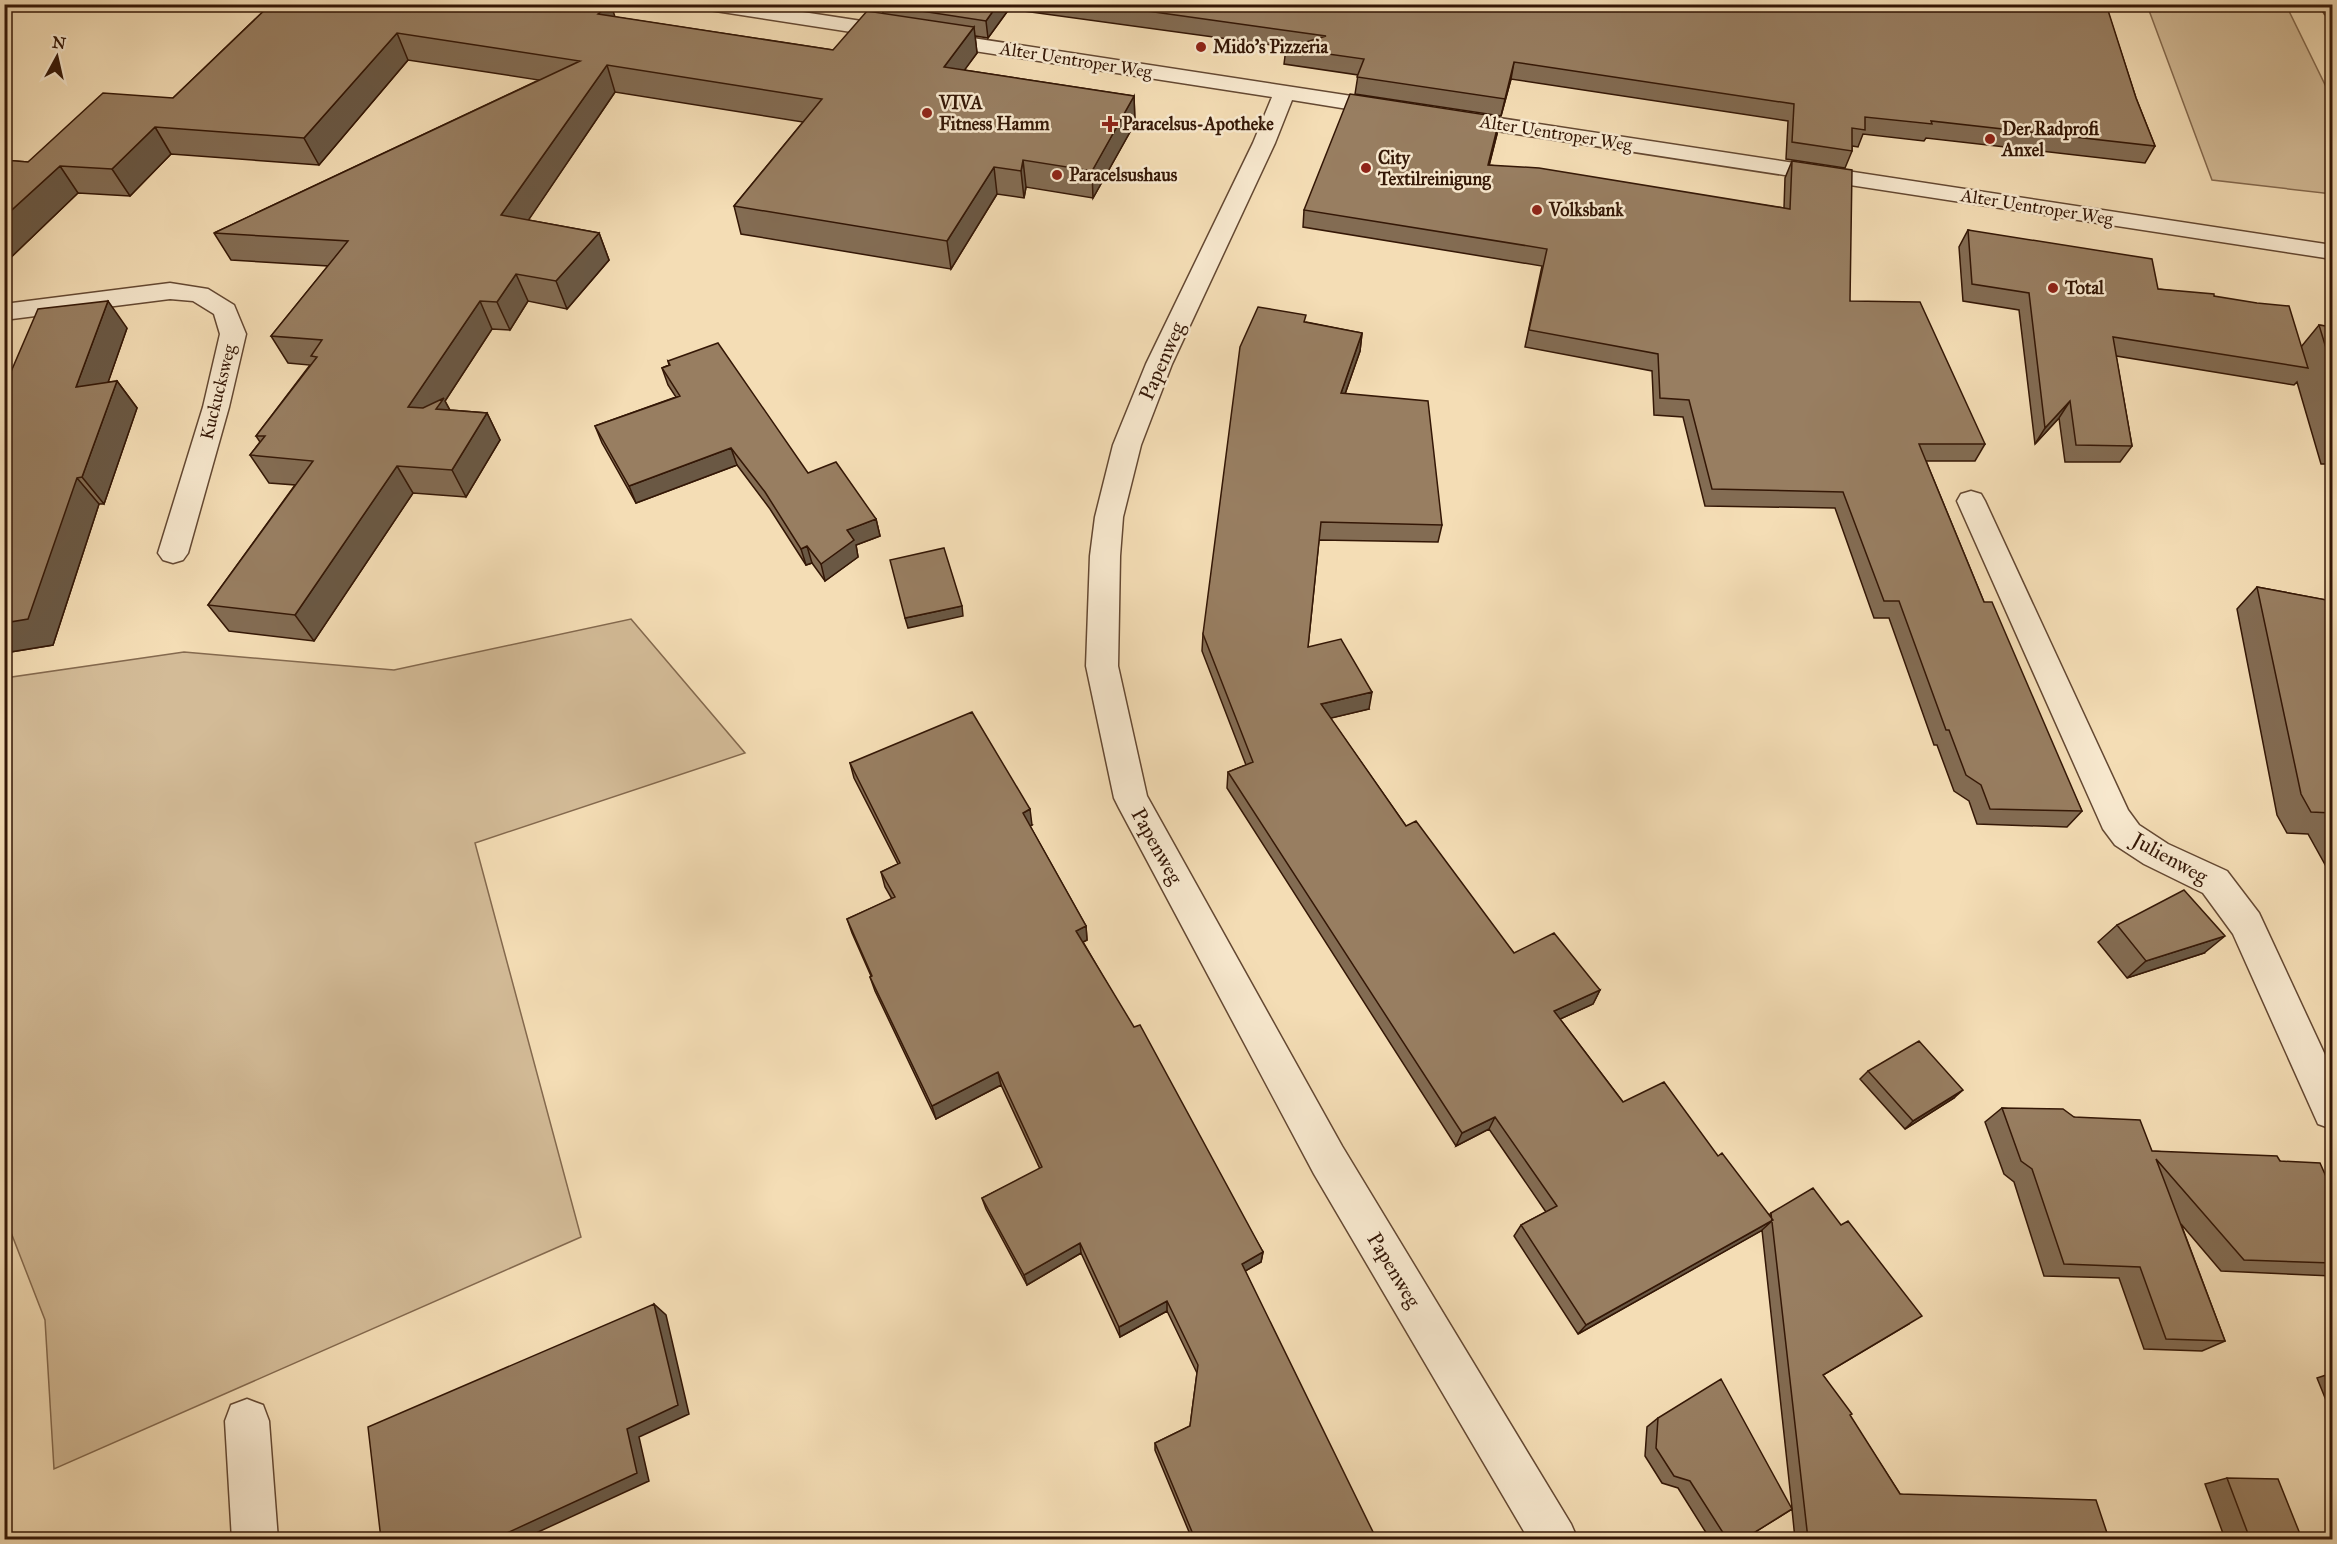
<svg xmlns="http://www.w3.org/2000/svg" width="2337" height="1544" viewBox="0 0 2337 1544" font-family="'IM FELL Great Primer',serif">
<rect width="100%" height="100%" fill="#f4ddb5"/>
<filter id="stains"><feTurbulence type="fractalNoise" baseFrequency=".00333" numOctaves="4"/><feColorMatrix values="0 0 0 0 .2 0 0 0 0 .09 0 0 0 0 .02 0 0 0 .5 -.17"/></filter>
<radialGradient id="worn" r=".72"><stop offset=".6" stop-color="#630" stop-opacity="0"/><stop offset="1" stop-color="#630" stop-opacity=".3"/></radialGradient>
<path fill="#d3bb97" stroke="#84694e" stroke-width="1.5" d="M2147 5H2286L2332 99V194L2212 180Z
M631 619 745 753 475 843 581 1237 54 1469 45 1320 5 1217V678L184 652 394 670Z"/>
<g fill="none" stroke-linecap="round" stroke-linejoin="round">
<g stroke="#644832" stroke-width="3">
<path id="minor" d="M699 4H751L1391 102 1399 104 1402 109 1399 114 1391 116 1292 100 1275 143 1172 364 1141 445 1123 517 1120 556 1118 666 1147 796 1342 1146 1571 1524 1578 1540H1529L1314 1174 1119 808 1114 798 1086 666 1090 556 1095 517 1113 445 1146 364 1253 143 1272 97 709 10 702 8Z
M2319 4H2332V16L2325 14Z
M1453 111 2332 245V259L1445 123 1442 118 1445 113Z
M170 283 208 289 234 305 246 334 229 407 188 553 183 560 173 563 163 560 158 553 203 407 220 334 214 314 193 301 170 299 4 320V304Z
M1971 491 1981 494 1985 501 2128 810 2139 825 2168 844 2227 871 2259 913 2332 1070V1129L2318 1124 2233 934 2203 893 2144 864 2115 845 2103 829 1957 501 1961 494Z
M247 1399 263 1405 269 1421 278 1540H232L225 1421 231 1405Z"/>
</g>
<use href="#minor" fill="#f8e9cf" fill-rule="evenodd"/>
</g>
<path fill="#836c53" stroke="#341706" stroke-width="1.5" d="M271 4 615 17 833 50 883 13 882 5 883 4H2109L2108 6H2106L2136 98 2155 146 2145 163 1926 138 1924 141 1863 134 1858 147 1852 146V151L1845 168 1786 159 1788 121 1511 79 1501 116 1355 94 1358 75 1284 64 1286 48 1287 47 1009 9 988 38 975 36 977 53 964 70 1134 96 1135 123 1093 198 1026 187 1024 198 997 194 951 269 741 234 734 206 803 122 615 92 528 220 599 233 609 260 567 309 528 301 510 330 492 329 445 401 450 410 487 413 500 440 466 497 413 493 314 641 229 631 208 605 295 485 269 483 250 455 260 442 256 436 310 365 288 363 271 336 328 266 231 260 214 233 539 80 408 60 319 165 171 154 130 196 78 193 4 264V160L28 162 173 98Z
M1497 134 1489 165 1784 208 1785 178 1792 161 1850 301 1985 444 1975 461H1926L1984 602 2082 811 2067 827 1977 824 1969 801 1954 791 1937 745H1934L1889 618H1874L1835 508 1705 506 1683 417 1654 415 1652 371 1525 347 1542 266 1303 227 1304 210Z
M1968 230 2158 289 2214 296 2301 347 2319 325 2332 327V464H2321L2297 382 2294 385 2116 356 2132 446 2120 462H2065L2059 418 2035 444 2019 310 1963 301 1959 247Z
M1306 322 1362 333 1360 351 1345 394 1442 525 1438 542 1319 540 1308 647 1369 709 1330 718 1406 826 1514 953 1600 990 1593 1004 1560 1019 1623 1102 1718 1156 1769 1215 1771 1213 1909 1324 1823 1375 1900 1494 2109 1539H1795L1792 1509 1744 1539H1710L1678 1488 1662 1483 1645 1456 1647 1427 1658 1418 1792 1508 1762 1230 1578 1334 1514 1236 1521 1225 1546 1212 1489 1129 1456 1146 1227 788 1228 772 1246 765 1202 651 1203 634Z
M127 328 108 382 117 381 137 408 104 504H99L53 645 4 653Z
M668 361 808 473 876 519 880 536 856 545 858 557 825 581 812 563 806 565 770 509 737 465 636 503 602 443 595 426 676 397 668 385 662 368 669 365Z
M2257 587 2332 601V877L2308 834 2287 833 2277 815 2237 609Z
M850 763 1032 825 1030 826 1086 926 1087 940 1083 942 1263 1252 1261 1262 1245 1271 1369 1539H1192L1155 1450V1443L1190 1426 1197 1373 1167 1311 1120 1337 1081 1253 1027 1285 986 1209 982 1198 1040 1169 1001 1085 936 1119 875 991 870 977 871 976 852 933 847 919 892 899 885 887 881 872 898 864 854 778Z
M2117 925 2204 953 2127 978 2098 942Z
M1868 1071 1954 1098 1905 1129 1860 1079Z
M2002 1108 2074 1117 2152 1151 2280 1161 2332 1190V1276L2221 1271 2181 1224 2225 1341 2202 1351 2144 1349 2119 1278 2044 1276 2014 1182 2004 1174 1985 1122Z
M2332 1373V1415L2317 1378Z
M2227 1478 2302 1539H2225L2205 1484Z"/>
<path fill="#6a5844" stroke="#341706" stroke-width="1.5" d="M610 4H611L619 30 598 14Z
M998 4H1008L1009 9 988 38 986 21Z
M974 27 977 53 947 94 944 67Z
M397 33 408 60 319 165 304 138Z
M1514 62 1511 79 1501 116 1505 99Z
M607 65 615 92 513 243 501 215Z
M1134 96 1135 123 1093 198 1092 171Z
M1500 117 1497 134 1485 182 1488 165Z
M155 127 171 154 130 196 112 169Z
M1023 160 1026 187 1024 198 1021 171Z
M60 166 78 193 4 264V217Z
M994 167 997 194 951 269 947 241Z
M599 233 609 260 567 309 556 281Z
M516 274 528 301 510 330 497 302Z
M108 301 127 328 97 414 76 387Z
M480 301 492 329 445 401 458 426 408 407Z
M1362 333 1360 351 1339 411 1341 393Z
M117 381 137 408 104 504 82 477Z
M2070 401 2059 418 2035 444 2045 428Z
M487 413 500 440 466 497 452 470Z
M731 448 737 465 636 503 629 486Z
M397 466 413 493 314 641 295 615Z
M77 478 99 504 53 645 4 653V623Z
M876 519 880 536 856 545 858 557 825 581 821 564 847 530Z
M807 546 812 563 806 565 801 549Z
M962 606 963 616 908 628 905 618Z
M1372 692 1369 709 1319 721 1321 704Z
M1030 809 1032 825 1025 828 1023 813Z
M1086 926 1087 940 1077 945 1076 931Z
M2225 936 2204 953 2127 978 2146 961Z
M1600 990 1593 1004 1547 1025 1554 1011Z
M998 1072 1001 1085 936 1119 932 1106Z
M1963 1090 1954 1098 1905 1129 1913 1121Z
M1495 1117 1489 1129 1456 1146 1462 1133Z
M1773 1220 1761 1231 1578 1334 1586 1325Z
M1080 1243 1081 1253 1027 1285 1024 1275Z
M1263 1252 1261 1262 1240 1274 1242 1264Z
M1167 1301V1311L1120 1337 1119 1327Z
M654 1304 666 1315 689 1414 639 1437 649 1481 523 1539H494L627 1429Z
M1374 1534 1369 1539H1363Z"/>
<path fill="#987e61" stroke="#341706" stroke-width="1.5" d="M271 4H610L598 14 833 50 867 11 974 27 944 67 1134 96 1092 171 1023 160 1021 171 994 167 947 241 734 206 822 99 607 65 501 215 599 233 556 281 516 274 497 302 480 301 408 407 423 408 444 398 436 409 487 413 452 470 397 466 295 615 208 605 313 461 250 455 265 436H256L317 357 311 356 322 340 271 336 348 241 214 233 580 61 397 33 304 138 155 127 112 169 60 166 4 217V160L28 162 103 93 173 98Z
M883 4H998L986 21 882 5Z
M1097 4H2106L2136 98 2155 146 1931 121 1932 124 1865 117V130L1852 128V151L1792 142 1794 104 1514 62 1505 99 1357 77 1364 59 1286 48 1326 36Z
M1350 94 1500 117 1488 165 1539 168 1790 209 1792 161 1852 170 1850 301 1920 302 1985 444H1919L1984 602H1992L2082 811 1990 809 1981 785 1966 775 1949 730H1946L1899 601H1884L1843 492 1712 489 1689 400 1660 398 1658 354 1529 330 1547 249 1304 210Z
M1968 230 2152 259 2158 289 2214 294V296L2257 303 2289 306 2308 368 2113 337 2132 446 2076 445 2070 401 2045 428 2029 293 1972 284Z
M108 301 76 387 117 381 82 477 77 478 28 619 4 623V388L38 309Z
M1258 307 1306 315 1304 322 1362 333 1341 393 1428 401 1442 525 1321 522 1308 647 1341 639 1372 692 1321 704 1406 826 1416 821 1514 953 1554 933 1600 990 1554 1011 1623 1102 1664 1082 1718 1156 1722 1153 1773 1220 1586 1325 1521 1225 1557 1206 1495 1117 1462 1133 1228 772 1253 762 1203 634 1240 347Z
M2319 325 2332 327V368Z
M718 343 808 473 836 462 876 519 847 530 854 540 821 564 807 546 801 549 765 492 731 448 629 486 595 426 680 396 662 368 670 365 668 361Z
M944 548 962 606 905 618 890 560Z
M2257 587 2332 601V813L2311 812 2301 794Z
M972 712 1030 809 1023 813 1086 926 1076 931 1134 1027 1140 1025 1263 1252 1242 1264 1374 1534 1363 1539H1195L1155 1443 1190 1426 1198 1365 1167 1301 1119 1327 1080 1243 1024 1275 982 1198 1042 1167 998 1072 932 1106 870 977 872 976 847 919 895 897 881 872 900 863 850 763Z
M2184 890 2225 936 2146 961 2117 925Z
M1919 1041 1963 1090 1913 1121 1868 1071Z
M2002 1108 2063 1109 2074 1117 2140 1120 2152 1151 2277 1156 2280 1161 2320 1163 2332 1190V1263L2244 1260 2156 1159 2225 1341 2166 1339 2140 1267 2064 1264 2032 1169 2021 1161Z
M1813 1188 1841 1225 1848 1221 1922 1316 1823 1375 1852 1414 1850 1415 1900 1494 2096 1500 2109 1539H1808L1771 1213Z
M654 1304 678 1405 627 1429 637 1473 494 1539H381L368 1427Z
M1721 1379 1792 1509 1744 1539H1727L1690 1481 1674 1476 1656 1448 1658 1418Z
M2227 1478 2278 1479 2302 1539H2250Z"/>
<g fill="#8f2418" stroke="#f8e9cf" stroke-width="2">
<circle cx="1201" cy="47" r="6"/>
<circle cx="927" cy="113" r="6"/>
<path d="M1107 115h6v6h6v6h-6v6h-6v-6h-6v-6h6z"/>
<circle cx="1990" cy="139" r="6"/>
<circle cx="1366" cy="168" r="6"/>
<circle cx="1057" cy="175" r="6"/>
<circle cx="1537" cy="210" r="6"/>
<circle cx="2053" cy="288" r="6"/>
</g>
<g text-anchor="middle" stroke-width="5" stroke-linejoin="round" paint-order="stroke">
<g font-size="18" font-weight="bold" fill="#341706" stroke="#f8e9cf" text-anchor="start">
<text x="1213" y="53">Mido's Pizzeria</text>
<text x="939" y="109">VIVA<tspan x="939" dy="21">Fitness Hamm</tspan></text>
<text x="1122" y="130">Paracelsus-Apotheke</text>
<text x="2002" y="135">Der Radprofi<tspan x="2002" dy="21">Anxel</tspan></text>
<text x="1378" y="164">City<tspan x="1378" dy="21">Textilreinigung</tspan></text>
<text x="1069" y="181">Paracelsushaus</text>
<text x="1549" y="216">Volksbank</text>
<text x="2065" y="294">Total</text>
</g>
<g font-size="18" fill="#341706" stroke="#f8e9cf">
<text transform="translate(1076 60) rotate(9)" y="6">Alter Uentroper Weg</text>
<text transform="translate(1556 133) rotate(9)" y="6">Alter Uentroper Weg</text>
<text transform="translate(2037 207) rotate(9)" y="6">Alter Uentroper Weg</text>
<text transform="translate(218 392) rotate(-76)" y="6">Kuckucksweg</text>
</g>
<g font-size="21" fill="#341706" stroke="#f8e9cf">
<text transform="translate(1162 361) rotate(-66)" y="7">Papenweg</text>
<text transform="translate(1157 846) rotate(61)" y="7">Papenweg</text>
<text transform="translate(2170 858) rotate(29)" y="7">Julienweg</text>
<text transform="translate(1394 1270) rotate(59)" y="7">Papenweg</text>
</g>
</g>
<rect width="2337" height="1544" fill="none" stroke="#f4ddb5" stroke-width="24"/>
<rect x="6" y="6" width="2325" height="1532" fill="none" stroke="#341706" stroke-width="3"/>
<rect x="12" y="12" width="2313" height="1520" fill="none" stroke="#341706" stroke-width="1.5"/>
<g transform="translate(57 57) rotate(8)" stroke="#f8e9cf" stroke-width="4.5" paint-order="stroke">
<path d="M0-4.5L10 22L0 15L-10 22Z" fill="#341706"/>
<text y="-9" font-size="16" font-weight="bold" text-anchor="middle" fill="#341706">N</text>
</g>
<rect width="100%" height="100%" filter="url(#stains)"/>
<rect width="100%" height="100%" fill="url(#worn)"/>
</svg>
